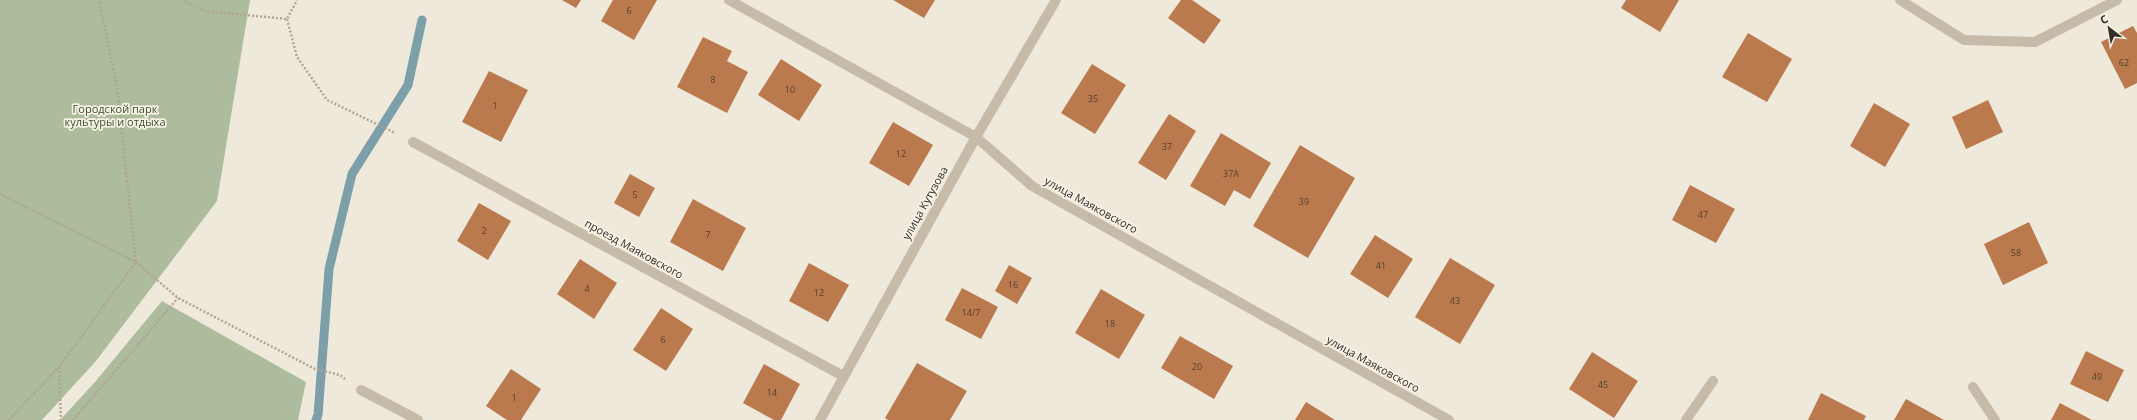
<svg xmlns="http://www.w3.org/2000/svg" width="2137" height="420" viewBox="0 0 2137 420" font-family="'Open Sans',sans-serif">
<rect width="100%" height="100%" fill="#efe9db"/>
<path fill="#acbc9c" d="M0 0H250L217 201 96 361 42 420H0Z
M162 301 306 382 298 420H60L95 382Z"/>
<g fill="none" stroke-linecap="round" stroke-linejoin="round">
<path stroke="#7d9fa9" stroke-width="9" d="M316 420 318 415 329 269 352 174 408 85 422 20"/>
</g>
<path fill="#ba7a4e" d="M562 0H581L576 8Z
M613 0H657L634 40 601 21Z
M893 0H935L924 18Z
M1181 0H1192L1221 20 1204 44 1168 18Z
M1626 0H1679L1660 32 1621 8Z
M2133 26 2137 33V83L2125 89 2101 42Z
M1748 33 1792 59 1767 102 1722 77Z
M703 37 732 51 727 61 748 72 727 113 677 87Z
M781 59 822 85 799 121 758 95Z
M1092 64 1126 85 1095 134 1061 113Z
M489 71 528 90 501 142 462 122Z
M1988 100 2003 132 1966 149 1952 117Z
M1874 103 1910 124 1885 167 1850 146Z
M1169 114 1196 131 1166 180 1138 163Z
M893 122 933 145 909 186 869 163Z
M1221 133 1271 163 1250 199 1234 190 1225 206 1190 186Z
M1300 145 1355 178 1308 258 1253 226Z
M630 174 655 188 639 217 614 203Z
M1690 185 1735 209 1716 243 1672 220Z
M693 199 746 228 723 271 670 242Z
M479 203 511 221 488 260 457 241Z
M2029 222 2048 263 2003 285 1984 244Z
M1375 235 1413 259 1388 298 1350 274Z
M1450 258 1495 285 1460 344 1415 317Z
M580 259 617 283 594 319 557 294Z
M809 263 849 285 828 322 789 301Z
M1009 265 1032 278 1017 304 995 291Z
M962 288 998 307 981 339 945 320Z
M1101 289 1145 315 1119 359 1075 333Z
M661 308 693 329 666 371 633 350Z
M1180 336 1233 366 1214 399 1161 368Z
M2086 351 2124 370 2108 402 2070 384Z
M1592 352 1638 381 1614 418 1569 389Z
M917 363 967 391 950 420H888L885 418Z
M764 364 800 384 781 420H774L743 403Z
M511 369 541 389 521 420H507L486 406Z
M1821 393 1866 416 1864 420H1808Z
M1906 399 1944 420H1894Z
M1306 402 1335 420H1295Z
M2060 403 2092 420H2051Z"/>
<g fill="none" stroke-linecap="round" stroke-linejoin="round">
<path stroke="#b1a592" stroke-width="2.5" stroke-dasharray="2 2" stroke-linecap="butt" d="M183 0 204 11 287 19 297 0
M287 19 297 57 327 100 395 133
M0 194 136 262 178 298 315 369 340 375 345 379
M59 367 61 420
M9 420 59 367 136 262 117 87 99 0
M73 420 178 298"/>
<path stroke="#c6bba8" stroke-width="10" d="M413 142 843 376
M1973 387 1995 420
M1686 420 1713 381"/>
<path stroke="#c6bba8" stroke-width="10" d="M729 0 976 137 1032 186 1449 420
M1900 0 1964 40 2035 42 2117 0
M361 390 418 420
M820 420 976 137 1056 0"/>
</g>
<g text-anchor="middle" stroke-width="3.5" stroke-linejoin="round" paint-order="stroke">
<g font-size="9" fill="#554031">
<text x="629" y="14">6</text>
<text x="2124" y="66">62</text>
<text x="713" y="83">8</text>
<text x="790" y="93">10</text>
<text x="1093" y="102">35</text>
<text x="495" y="109">1</text>
<text x="1167" y="150">37</text>
<text x="901" y="157">12</text>
<text x="1231" y="177">37А</text>
<text x="635" y="198">5</text>
<text x="1304" y="205">39</text>
<text x="1703" y="218">47</text>
<text x="484" y="234">2</text>
<text x="708" y="238">7</text>
<text x="2016" y="256">58</text>
<text x="1381" y="269">41</text>
<text x="1013" y="288">16</text>
<text x="587" y="292">4</text>
<text x="819" y="296">12</text>
<text x="1455" y="304">43</text>
<text x="971" y="316">14/7</text>
<text x="1110" y="327">18</text>
<text x="663" y="343">6</text>
<text x="1197" y="370">20</text>
<text x="2097" y="380">49</text>
<text x="1603" y="388">45</text>
<text x="772" y="396">14</text>
<text x="514" y="401">1</text>
</g>
<g font-size="11" fill="#3d4f2e" stroke="#f7f2e6">
<text x="115" y="113">Городской парк<tspan x="115" dy="13">культуры и отдыха</tspan></text>
</g>
<g font-size="11" fill="#332d27" stroke="#f7f2e6">
<text transform="translate(925 203) rotate(-61)" y="4">улица Кутузова</text>
<text transform="translate(1091 205) rotate(29)" y="4">улица Маяковского</text>
<text transform="translate(634 249) rotate(29)" y="4">проезд Маяковского</text>
<text transform="translate(1373 364) rotate(29)" y="4">улица Маяковского</text>
</g>
</g>
<g transform="translate(2109 28) rotate(329)" stroke="#f7f2e6" stroke-width="3" paint-order="stroke">
<path d="M0-3L7 15L0 10L-7 15Z" fill="#332d27"/>
<text y="-6" font-size="11" font-weight="bold" text-anchor="middle" fill="#332d27">С</text>
</g>
</svg>
